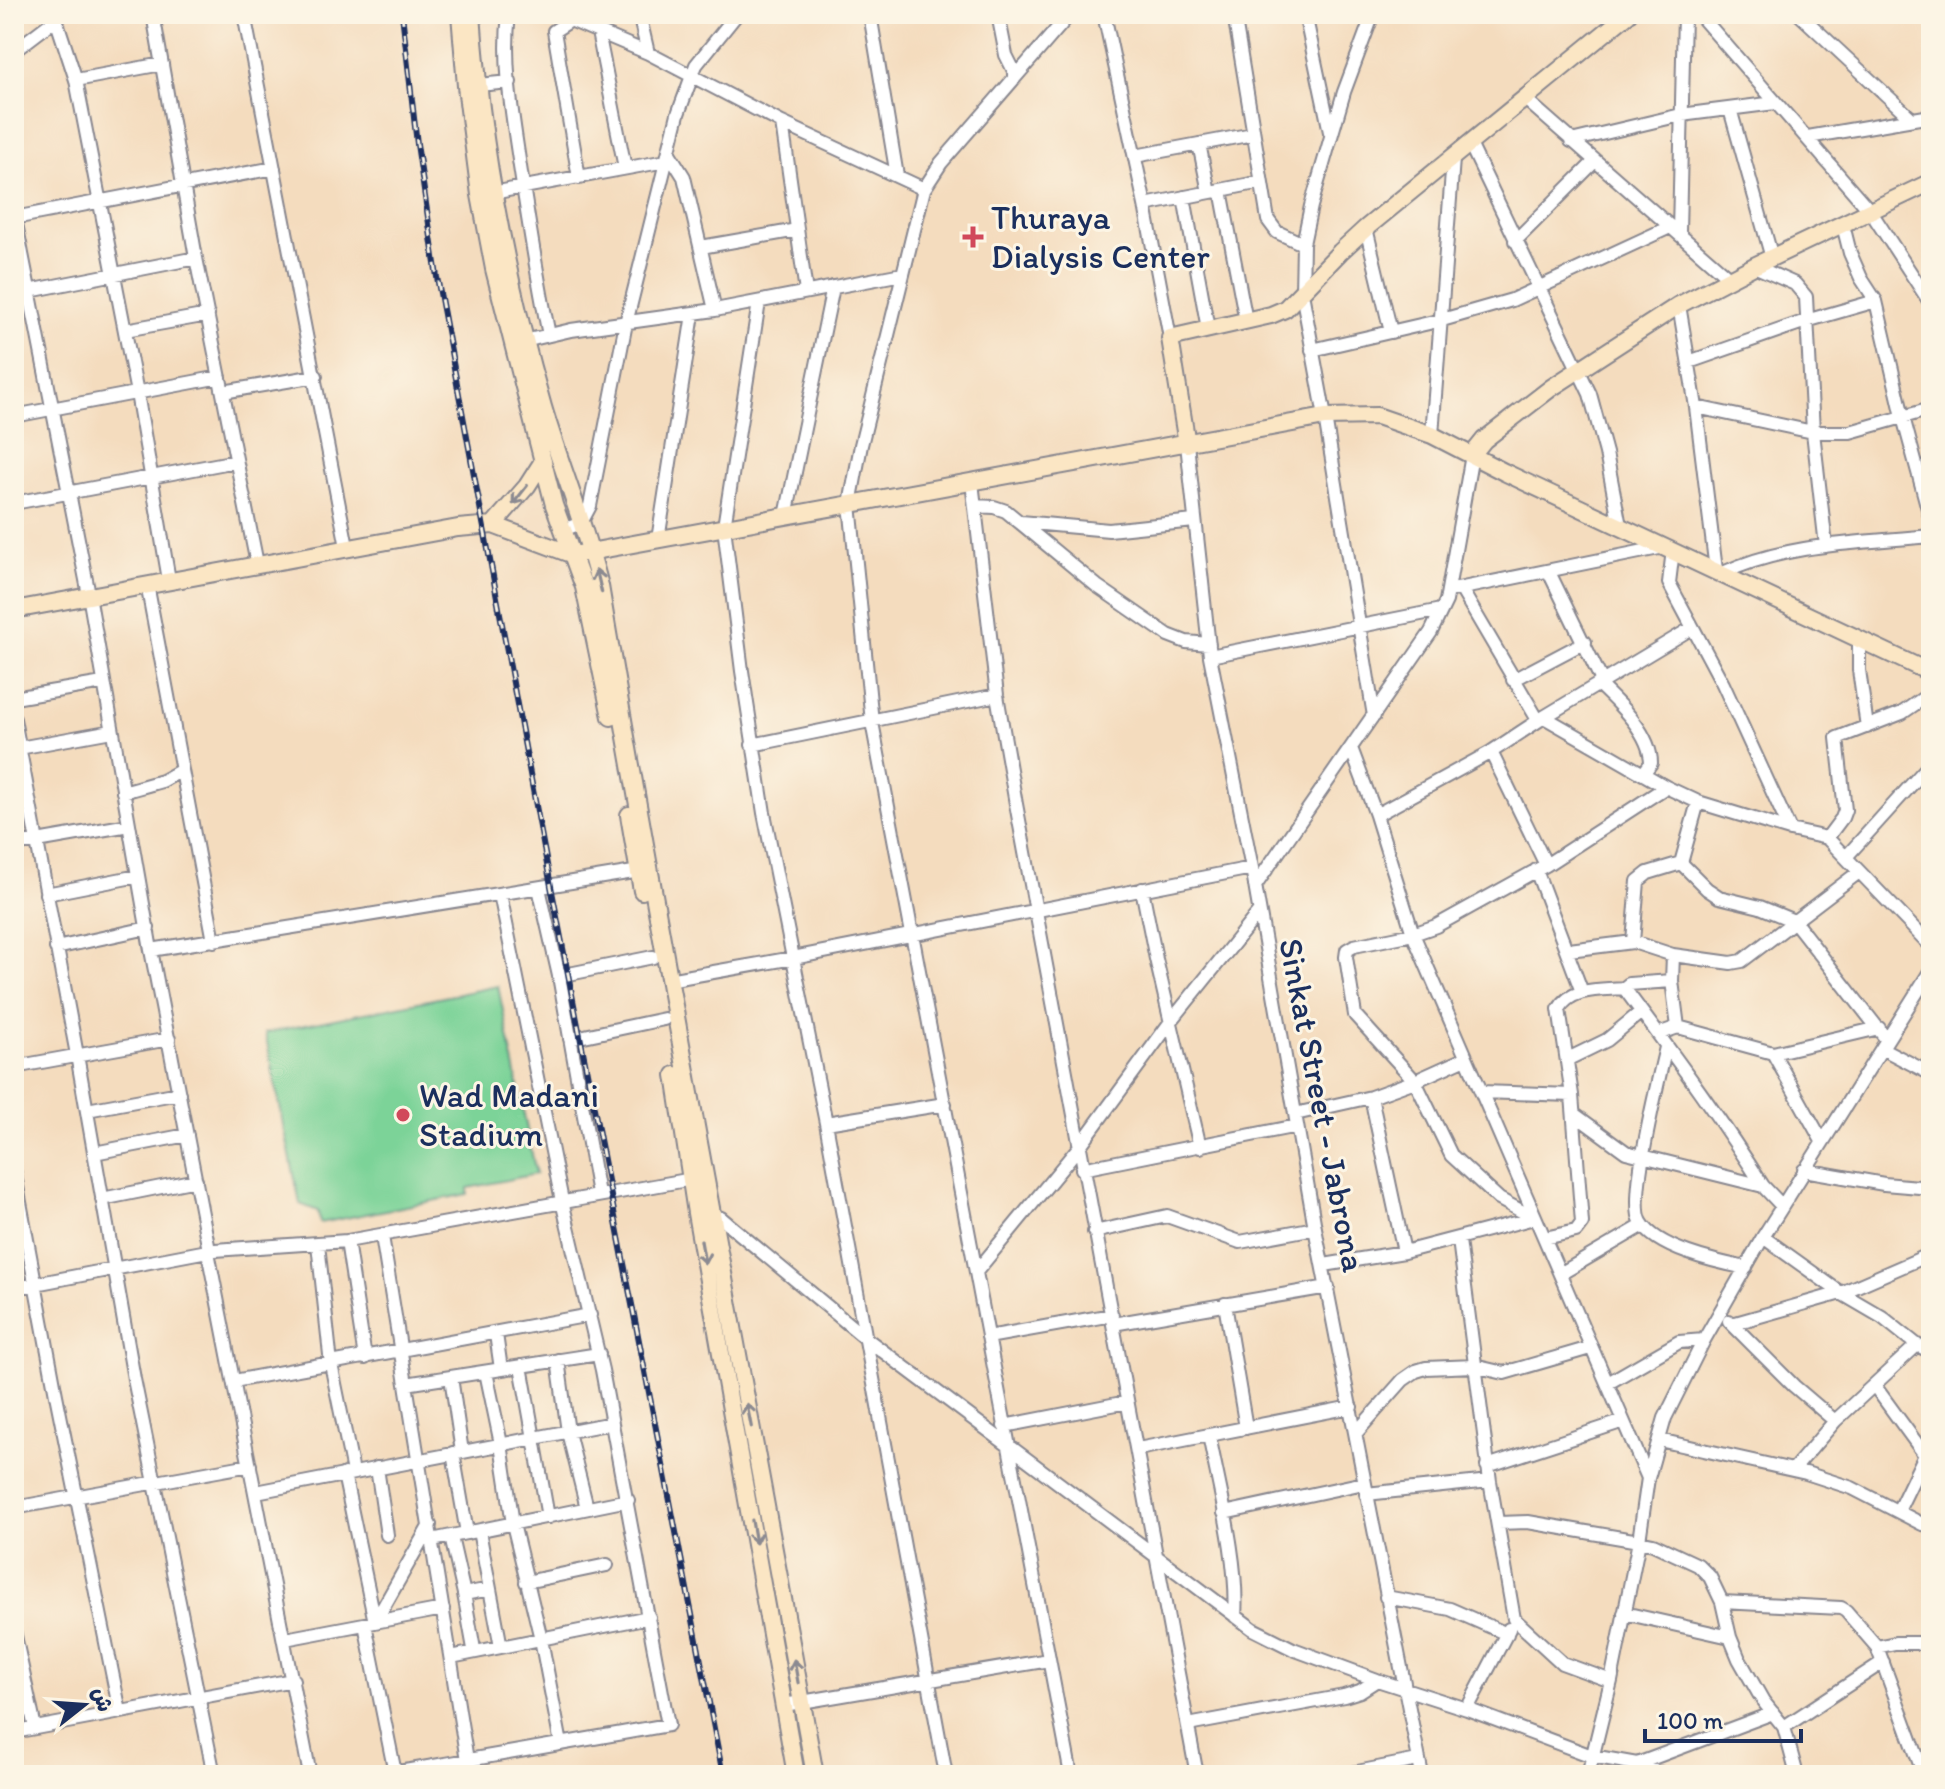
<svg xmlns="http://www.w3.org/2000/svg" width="1945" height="1789" viewBox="0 0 1945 1789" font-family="Itim,'Playpen Sans Arabic',sans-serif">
<rect width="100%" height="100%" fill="#fcf5e5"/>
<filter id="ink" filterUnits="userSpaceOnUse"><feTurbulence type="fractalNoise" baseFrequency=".0125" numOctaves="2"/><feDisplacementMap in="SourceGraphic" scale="16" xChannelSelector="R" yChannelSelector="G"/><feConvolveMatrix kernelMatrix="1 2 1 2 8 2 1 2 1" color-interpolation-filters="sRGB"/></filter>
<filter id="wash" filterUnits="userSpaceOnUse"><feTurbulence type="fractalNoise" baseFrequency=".006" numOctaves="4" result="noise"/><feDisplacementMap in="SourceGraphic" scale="32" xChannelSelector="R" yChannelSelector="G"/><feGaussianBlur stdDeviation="1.8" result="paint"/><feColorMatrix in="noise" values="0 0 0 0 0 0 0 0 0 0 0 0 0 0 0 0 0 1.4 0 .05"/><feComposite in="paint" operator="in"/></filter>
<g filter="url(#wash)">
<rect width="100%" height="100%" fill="#f4dcbe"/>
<path fill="#7bd398" stroke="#4b817b" stroke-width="2" d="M498 986 536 1174 468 1188V1194L320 1223 318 1211 300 1204 265 1033Z"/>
</g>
<g filter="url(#ink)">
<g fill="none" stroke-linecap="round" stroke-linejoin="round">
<g stroke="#88868e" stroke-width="16">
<path id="street" d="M153 14 196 258 257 564
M244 14 347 547
M509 14C503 62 512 113 519 160 528 219 537 277 549 335
M556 14 648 53 782 123 924 189
M639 14 648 53
M870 14 897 176
M998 14 1006 55 1016 75
M1070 14 941 163 924 189 861 445 850 504 872 722 1071 1775
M1104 14 1145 205 1170 338
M1234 14 1268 220 1277 232 1303 244
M1305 14 1330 132
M1373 14 1344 92 1311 206 1303 244 1302 293 1325 417 1374 716
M1699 14 1871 212 1931 304
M1799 14 1912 119
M56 19 76 80 137 393 169 580
M571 20 554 31 579 178
M598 32 625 168
M14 51 60 16
M76 80 162 64
M478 85 510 82
M1524 98 1729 278
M1730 109 1772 258
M782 123 806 292
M1808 137 1931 116
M1571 141 1681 115 1775 103
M1199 144 1209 192
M1470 144 1590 394 1606 453 1620 526
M669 153 684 177 715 310
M1135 156 1253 134
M1221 190 1246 321
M492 193 666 161
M1184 197 1208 329
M1145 205 1261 182
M14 213 89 595 151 950 208 1245
M14 218 274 168
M1843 225 1850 253 1861 278 1876 301 1903 417 1931 520
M1366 228 1391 332
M1679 232 1684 14
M1515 241 1594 162
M701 247 797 230
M1754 266 1795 284 1806 297 1813 432 1826 546
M14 294 196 258
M759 302 724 527 742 671 764 813 826 1123 946 1775
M1679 305 1696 407 1716 570
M125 330 208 315
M524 341 571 330 715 310 902 274
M1312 350 1442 320 1512 300 1670 227
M1689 362 1806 321 1876 301
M223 392 316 376
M1696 407 1813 432H1850L1931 409
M14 416 220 377
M1432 435 1453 159
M1187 444 1210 656 1252 868 1315 1228 1422 1775
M972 482 997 695 1016 804 1197 1775
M14 503 236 461
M975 506 994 507 1006 511 1097 586 1168 635 1186 642 1209 644
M786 516 833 287
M1021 522 1109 530 1194 521
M563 530 581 523 590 506 626 323 678 114 696 65 737 14
M658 540 693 314
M1673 550 1669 583 1723 684 1790 830
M1549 572 1602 681
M1723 573C1787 543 1862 543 1931 536
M147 584 214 941
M1461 589 1538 720
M1448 591 1664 547
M1859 638V670L1867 727
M1210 656 1441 610
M1513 680 1585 642
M1598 684C1618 703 1651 733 1651 763L1643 774
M14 698 103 683
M1544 717 1666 787 1698 802 1790 830 1827 838 1931 946
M14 719 77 1055 134 1379 214 1775
M752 745 997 695
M19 748 112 731
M1351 748 1376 815 1413 934 1648 1478
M1491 752 1546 865
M123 792 162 781 182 770
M1376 815 1491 752 1544 717 1692 628
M1827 838 1842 818 1845 810 1837 738 1902 713 1931 693
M14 845 129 825
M1846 857 1931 763
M1681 863 1698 802
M1536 870 1582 992
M1255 886 1431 632 1446 601 1472 455
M539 888 559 976 598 1194
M1142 889 1156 959 1200 1147
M46 894 138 876
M1633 942 1638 881 1648 873 1681 863 1707 889 1719 897 1760 907 1794 921 1887 1040
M56 948 148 928
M151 950 646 870
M1569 950 1633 942 1673 955 1731 963 1742 961 1859 872
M1673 955 1672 981 1678 1027
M559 976 653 957
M668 980 793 958 1252 868
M1624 988 1629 984 1672 981
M1658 1034 1678 1027 1773 1053 1879 1028
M570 1039 664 1019
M1666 1047C1659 1078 1628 1199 1641 1222 1656 1249 1717 1262 1746 1268
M1883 1049 1931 1074
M1773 1053 1822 1141
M1568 1059 1607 1040 1641 1012
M14 1067 169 1039
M1481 1092 1572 1095
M1371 1097 1404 1252
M87 1110 179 1093
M1295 1114 1371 1097 1415 1081 1466 1058
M1574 1114 1626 1152 1763 1186 1782 1206
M826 1123 945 1104
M94 1153 187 1135
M1082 1169 1297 1126
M14 1170 56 1395 120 1712
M1804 1170 1884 1184 1931 1188
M102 1199 196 1180
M708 1213 721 1218 864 1337 1253 1629 1293 1649 1377 1680 1467 1709 1592 1756 1637 1764 1665 1775
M1534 1218 1499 1199 1451 1155 1415 1081 1355 1015 1346 957 1347 950 1354 946 1413 934 1436 926 1546 865 1666 787
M1094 1232 1167 1216 1240 1242 1315 1228
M382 1236 467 1760
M1763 1237 1841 1293 1882 1317 1917 1345 1931 1352
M1545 1238 1576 1231 1582 1223 1572 1095 1559 1009C1571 987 1602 990 1624 988 1672 1053 1720 1117 1763 1186
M1459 1240 1490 1481 1514 1619 1562 1663 1611 1681
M347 1241 365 1358
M318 1244 331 1364 353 1472
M215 1250 347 1241 698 1178
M209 1257 310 1775
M1324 1265 1404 1252 1534 1218
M976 1272 1079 1147 1172 1020 1259 912
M1560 1274 1642 1226
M14 1288 202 1252
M1225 1304 1246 1428
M1729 1321 1794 1386 1835 1421
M1113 1324 1328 1287
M1732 1324 1841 1293 1931 1254
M496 1334 501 1369
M988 1337 1112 1315
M558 1360 568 1432 587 1508
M521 1366 548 1517
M486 1372 501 1444 513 1524 541 1639 561 1744
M451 1377 462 1452
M234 1381 590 1315
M1608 1383 1679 1342 1704 1340
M406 1384 599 1354
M1874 1385 1925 1455 1898 1511
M1004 1426 1127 1402
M1356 1433 1403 1380 1416 1371 1426 1368 1474 1366 1504 1373 1590 1348
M1209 1435C1219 1488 1239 1563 1235 1616
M1659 1440 1806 1473 1852 1488 1922 1524 1931 1525
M1138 1449 1351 1407
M453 1453 467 1533
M1487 1466 1621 1422
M377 1468 387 1535
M1793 1470 1835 1421 1917 1345
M344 1474 375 1622
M256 1492 612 1423
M1366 1494 1490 1481
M14 1508 250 1465
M1224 1513 1364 1483
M1498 1523 1528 1522 1639 1541 1653 1544 1698 1565 1710 1577 1722 1602 1730 1637 1739 1659 1763 1701 1784 1727 1797 1775
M479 1531 501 1647
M451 1537 464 1594 490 1589
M432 1540 628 1500
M526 1582 607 1565
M464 1594 474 1649
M1386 1597 1450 1609 1507 1634
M1722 1602 1841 1608 1846 1611 1877 1647 1921 1767 1919 1775
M1624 1613 1730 1637
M375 1622 430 1525
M365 1624 395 1773
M14 1631 35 1728
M285 1639 443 1609
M1877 1647 1895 1643H1931
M451 1657 649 1617
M784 1705 1049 1660
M1467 1709 1509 1629
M1188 1725 1344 1696 1360 1691 1377 1680
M1784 1727 1883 1662
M14 1732 293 1680
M1637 1764 1773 1713
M382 1775 668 1725 602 1370 562 1201 500 894
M1342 1775 1418 1760
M1588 1775 1611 1681 1639 1541 1648 1478 1665 1418 1704 1340 1763 1237 1931 970"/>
</g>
<g stroke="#88868e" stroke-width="20">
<path id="secondary" d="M460 14 466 86 480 195 494 269 554 505 584 587 611 717
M472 14C481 148 506 278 543 407 561 467 585 525 600 586 667 984 744 1379 815 1775
M1187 444 1170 338 1271 315 1285 309 1340 252 1366 228 1628 14
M1472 455 1484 440 1551 388 1679 305 1754 266 1931 182
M493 525 527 486 543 461
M14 610 458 528 493 525 573 555 1325 417 1377 416 1432 435 1504 472 1931 673
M629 815 642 891
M675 1075 696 1213 796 1775"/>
</g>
<use href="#street" stroke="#fff" stroke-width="12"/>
<use href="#secondary" stroke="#fbe6c4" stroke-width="16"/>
<g stroke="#1b2f5e" stroke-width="6">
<path id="rail" d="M402 14 417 144 437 277 551 886 723 1775"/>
</g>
<use href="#rail" stroke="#fcf5e5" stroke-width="3" stroke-dasharray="9" stroke-linecap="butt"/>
</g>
<defs><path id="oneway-shaft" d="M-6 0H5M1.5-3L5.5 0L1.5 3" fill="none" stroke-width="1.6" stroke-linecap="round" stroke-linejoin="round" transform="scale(2)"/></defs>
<g stroke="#8b8a91">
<use href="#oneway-shaft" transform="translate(520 495) rotate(128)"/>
<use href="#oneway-shaft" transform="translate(599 581) rotate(-103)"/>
<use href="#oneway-shaft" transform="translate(703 1252) rotate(80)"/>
<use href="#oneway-shaft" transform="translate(749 1415) rotate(-101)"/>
<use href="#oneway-shaft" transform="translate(754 1532) rotate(80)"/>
<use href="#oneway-shaft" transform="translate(796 1671) rotate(-100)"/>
</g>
</g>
<g fill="#d1495b" stroke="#fcf5e5" stroke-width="3">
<path d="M969 225h8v8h8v8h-8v8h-8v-8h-8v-8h8z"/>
<circle cx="403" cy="1115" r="8"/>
</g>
<g text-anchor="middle" stroke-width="6" stroke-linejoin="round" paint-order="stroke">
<g font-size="34" fill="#1b2f5e" stroke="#fcf5e5" text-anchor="start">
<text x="991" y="229">Thuraya<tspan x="991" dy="39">Dialysis Center</tspan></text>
<text x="419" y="1107">Wad Madani<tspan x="419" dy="39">Stadium</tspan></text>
</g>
<g font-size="34" fill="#1b2f5e" stroke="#fcf5e5">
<text transform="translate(1323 1105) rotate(79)" y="12">Sinkat Street - Jabrona</text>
</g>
</g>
<rect width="1945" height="1789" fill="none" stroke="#fcf5e5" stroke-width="48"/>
<g transform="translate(84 1705) rotate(73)" stroke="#fcf5e5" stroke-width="6" paint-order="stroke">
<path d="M0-6L14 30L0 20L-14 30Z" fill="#1b2f5e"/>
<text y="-12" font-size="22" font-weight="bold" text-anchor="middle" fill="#1b2f5e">ش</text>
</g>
<path d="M1645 1729v12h156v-12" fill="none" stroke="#1b2f5e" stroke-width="4"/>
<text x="1657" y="1729" font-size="24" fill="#1b2f5e" stroke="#fcf5e5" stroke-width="6" paint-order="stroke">100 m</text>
</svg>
